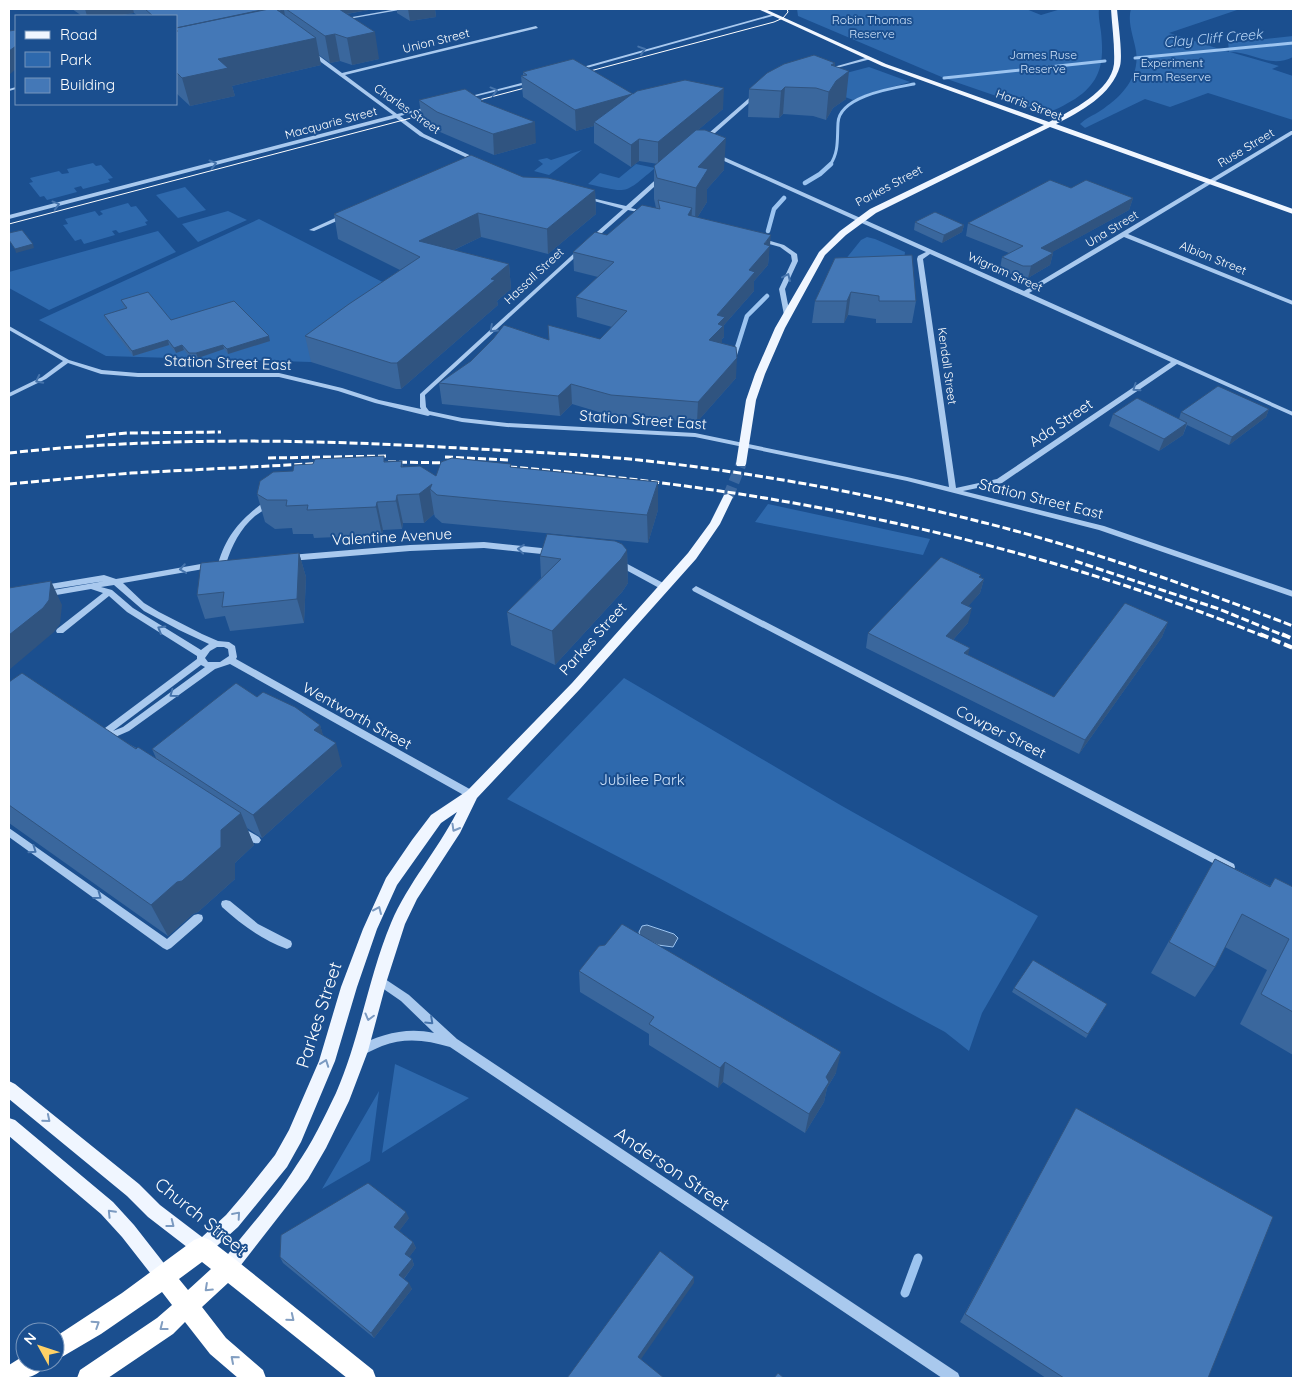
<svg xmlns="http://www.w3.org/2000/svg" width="1302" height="1387" viewBox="0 0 1302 1387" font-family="Quicksand,sans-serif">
<rect width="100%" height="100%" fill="#1b4f8f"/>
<path fill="#2e69ad" d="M797 9H1026L1041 15 1061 9H1099C1098 16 1100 24 1101 32 1104 61 1102 81 1075 99 1064 105 1055 112 1043 112L944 78 798 16Z
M1131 9H1240L1169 33 1229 52 1228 41 1239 42 1293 36V57C1270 69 1254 52 1230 52L1279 66 1272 69 1293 76V120L1208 93 1170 107 1145 99 1085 128 1080 124C1086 118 1094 115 1100 111 1121 97 1140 78 1136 51 1134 38 1127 22 1131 9Z
M869 67 910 82 870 93 853 100 808 83Z
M582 150 549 175 534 171 543 164 538 160 547 158 551 160Z
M93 163 96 166 101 165 113 178 108 179 110 182 83 189 81 186 74 188 77 192 47 200 44 196 40 197 29 183 33 182 30 178 59 171 62 174 69 173 67 169Z
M636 164 655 168C623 195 629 193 588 184L600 173 619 178Z
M185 187 206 210 178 218 156 195Z
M128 203 131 207 136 206 148 221 145 222 147 225 119 233 116 230 112 231 115 235 84 244 81 239 75 241 63 225 68 224 65 219 95 211 99 216 103 214 100 211Z
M228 211 247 220 198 242 182 224Z
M259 219 406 294 354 329 311 362 106 356 39 320Z
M158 231 176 252 49 310 9 288V272Z
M867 237 875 239 905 252 904 261 841 265 861 240Z
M768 504 930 539 923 555 755 522Z
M624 678 842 806 1038 916 982 1013 969 1051 945 1032 661 879 507 799Z
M395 1064 469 1098 382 1153Z
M379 1091 370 1161 322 1189Z"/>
<path fill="#3c6290" stroke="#9cc4f0" d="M647 925 674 934 678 938 673 947 658 945 640 936 639 932 642 926Z"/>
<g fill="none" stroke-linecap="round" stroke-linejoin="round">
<path stroke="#9cc4f0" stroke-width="3" d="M1135 58 1293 43
M944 78 1105 61
M830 165C839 152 837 139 838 123 839 96 893 88 914 84"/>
<path stroke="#9cc4f0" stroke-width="4.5" d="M805 183 820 174 831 164
M768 231 774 209 784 198
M735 354 747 316 767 296"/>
<path stroke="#9cc4f0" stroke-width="9" d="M905 1293 918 1258"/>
<path stroke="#3d69a0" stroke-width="11" stroke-dasharray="11 5" stroke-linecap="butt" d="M728 497 741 464"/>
<path fill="#a9c9ee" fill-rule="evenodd" d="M397 9H405L343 20 341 19Z
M773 14 776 15 576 71 572 70Z
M536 26 538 28 345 75 397 114 433 106V108L400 116 424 134 480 160V162H476L420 136 396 118 9 219V215L393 115 310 54V52H314L342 73Z
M869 57 871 59 825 71 823 70Z
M533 80 535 81V82L465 99 463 98Z
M16 87V89L9 91V89Z
M755 93 759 94 706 141H702V139Z
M1291 131H1293V134L1128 234 1293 301V305L1124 237 1029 293 1293 412V416L1177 364 1002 483 963 491 1104 526 1293 591V597L1099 530 907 481 695 437 507 427 462 422 430 415 428 416 375 403 338 391 279 377H138L101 374 68 363 46 379 9 397V393L42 377 63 361 9 330V326L69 360 102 370 138 373H279L342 388 379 400 421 409 420 407V394L581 247 584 249 583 250 425 395 426 407 429 411 462 418 507 423 695 433 907 477 949 487 917 259 918 256 926 252 713 156V154H717L1024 291ZM930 254 1171 362 997 479 956 488 923 259Z
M661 175 666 176 631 208 647 212V214L628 210 593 241H589V239L623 209 583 198V196L626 206Z
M344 214 346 215V217L314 231 309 230Z
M760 238 784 245 797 254 798 261 785 289 790 315 789 316 784 315 779 289 792 261 791 255 780 247 758 241V239Z
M268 499H271L275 501C269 507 262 511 255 516 240 529 232 545 226 564L225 566H219L218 564C227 533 242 518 268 499Z
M484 542 551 549 555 552 551 555 484 548 410 551 290 561 286 558 290 555 410 545Z
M618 559 667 585 668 587 667 589H661L615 564 614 562 615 560Z
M212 562 215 563 216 565 215 567 123 583 144 603 159 612 202 634 218 641 229 642 235 646 237 657 236 659 475 792 477 795 475 798H469L230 664 215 669 129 731 106 741 102 739 97 738 95 736 97 734 197 659V656L127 612 109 596 63 633H57L56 631 57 629 103 593 91 589 45 597 42 596 41 594 42 592 105 581 41 591 38 590 37 588 38 586 104 575 116 579ZM114 585 144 611 179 630 209 644 201 650 133 608 112 590 101 587ZM217 647H224L228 649 229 656 220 662H208L205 658 210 651ZM201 665 205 667 123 727 113 731Z
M696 586 1234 864 1235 867 1234 870 1230 871 1226 870 693 591 692 589Z
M240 826 259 837 261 840 259 843C252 845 243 837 237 833L235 830 237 827Z
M9 828 167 939 194 915 198 914 202 915 203 918 202 921 171 948 167 950 163 948 9 837Z
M226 900 230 901 258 924 291 941 292 944 291 947 287 949C262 940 242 925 222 907L221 904 222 901Z
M379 975 409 995 457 1039 958 1373 960 1378H942L450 1047C427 1040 405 1037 382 1046 374 1049 368 1053 360 1056L356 1055 354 1051 356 1047C381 1034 406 1027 434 1033L401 1001 375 983 374 980 375 977Z"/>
<path fill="#f0f6ff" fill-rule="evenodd" d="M758 9H765L886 64 1049 122C1071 111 1111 91 1114 64 1115 46 1112 27 1111 9H1117C1118 22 1123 55 1120 66 1112 95 1080 112 1056 124L1293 209V214L1050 127 876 213 846 235 825 255 785 328 765 374 756 400 746 464 745 466H737L736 464 746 400 755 374 775 328 819 252 840 231 870 209 1044 125 882 66Z
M728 494 733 497 720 524 696 559 580 689 477 798 460 833 417 899 405 924 387 980 368 1051 349 1101 326 1148 308 1179 234 1274 228 1277 222 1274 219 1268 222 1262C246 1230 275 1200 296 1166 312 1143 324 1118 336 1093 360 1038 368 978 391 923 408 883 437 851 457 812L441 823 397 885 377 929 357 987 335 1061 301 1142 287 1167 238 1227 208 1254 202 1257 196 1254 148 1217 127 1196 9 1099V1081L15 1084 139 1184 160 1205 202 1237 226 1215 244 1194 275 1155 289 1130 319 1061 341 987 363 929 386 878 412 840 431 815 467 791 572 683 688 553 710 523 724 495Z
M9 1118 15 1120 113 1202 134 1225 170 1271 173 1277 170 1283 164 1286 158 1283 122 1237 101 1214 9 1136Z"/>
<path fill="#fff" fill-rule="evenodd" d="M202 1237 210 1240 236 1260 373 1370 376 1378H347L228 1283 202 1307 226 1338 263 1370 266 1378H238L210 1354 185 1322 173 1334 108 1378H77L80 1370 157 1318 172 1305 162 1292 101 1334 55 1361V1337L122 1293 194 1240ZM202 1262 211 1269 188 1290 179 1279Z
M25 1355V1362H46C39 1379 25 1378 9 1378V1365Z"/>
<path stroke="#fff" stroke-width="1" d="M579 74 774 22 783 18 788 12 787 9
M468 103 536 85
M9 224 434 112"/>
<path stroke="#fff" stroke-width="3" stroke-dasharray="8 3" stroke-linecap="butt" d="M86 437 127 433 221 432
M9 453C147 438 284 439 422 446 495 450 567 453 639 460 760 473 882 496 1001 527 1100 553 1197 589 1293 626
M445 457 510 460
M268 458 388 456
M388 462 455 463
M498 466C764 487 1015 536 1263 636
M9 484 131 473 328 463
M1075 561 1219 609 1285 636"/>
<path stroke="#fff" stroke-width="4" stroke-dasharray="9 4" stroke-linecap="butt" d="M1260 634 1293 648
M1282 634 1293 639"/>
</g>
<path fill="#3a679d" d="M72 9H374L347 14 379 59 352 65 340 61 330 63 319 55 321 65 232 86 235 96 190 106 176 93V16H138L134 13 116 16H82Z
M397 9H435L436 17 410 21 397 13Z
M835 63V66L846 99 833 108 826 120 813 116 783 114 779 118 748 117 749 89Z
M523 72 633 94 723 109 698 130 724 170 707 189V202L697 218 769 254 768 265 754 281V291L724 325V337L722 339V343L736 378 697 422 612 416 572 404 560 416 442 404 439 383 549 340 600 339 612 327 577 317 576 297 598 277 574 271 573 252 607 235 656 208 654 199V166L658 164 639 161 631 167 594 143V126L576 131 523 97 521 76 523 75Z
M419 100 483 101V102L536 143 494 155 440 132 422 120Z
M523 177 595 190 596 214 548 254 481 237 454 250 509 264 511 289 497 301 498 305 401 389H396L311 362 305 336 400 270 338 239 334 214Z
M1071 188 1133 198 1129 210 1052 252 1053 253 1050 265 1028 278H1020L1000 269 1002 257 1009 253 966 236 968 223Z
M915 222 964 225 962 232 942 243 914 230Z
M835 258 916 301 912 323H876V319L848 315 844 323H812L815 301Z
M121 300 171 320 270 341 228 354 224 349 198 358H190L184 350 176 353 169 345 133 356 105 319 104 315 125 308 123 305Z
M1269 409 1266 417 1229 445 1187 425 1183 435 1159 451 1109 426 1113 414 1179 419 1181 412Z
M385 461H402L403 467 436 476 511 464V467L658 482V510L648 543 442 523 435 517 434 514 424 523H403L402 529 383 530 382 535 314 538 313 534H293L292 528 275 529 265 522 257 494 293 471Z
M627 550 628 583 622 592 555 665 511 645 507 612 541 578 540 556Z
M299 553 306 577 304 623 230 631 225 616 205 619 197 595Z
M980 577 984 579 980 593 968 606V623L953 640 968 655 1054 697 1168 622 1162 637 1079 754 866 648 868 633Z
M9 682 156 758 152 749 257 697 320 725 323 736 342 766 262 838 247 828 254 845 235 863V879L198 912 193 914 168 936 9 823Z
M1215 859 1270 886 1275 878 1293 887V1055L1240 1024 1267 970 1225 947 1215 967 1195 997 1151 973Z
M579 971 836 1073 827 1088 824 1102 805 1133 723 1082 718 1088 649 1045V1034L580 992Z
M1014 988 1107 1004 1086 1038 1012 992Z
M1076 1108 1208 1378H1046L960 1322Z
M409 1218 399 1231 413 1242 416 1248 409 1257 412 1259 414 1265 404 1279 412 1289 374 1338 283 1263 280 1257Z"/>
<path fill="#305480" d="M85 9H133L134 13 116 16H87Z
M289 9H374L323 18Z
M408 9H435L436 17 410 21Z
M284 10 287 27 279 11Z
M375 32 379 59 352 65 347 38Z
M335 34 340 61 330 63 325 36Z
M316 38 321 65 232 86 235 96 190 106 182 78 218 59Z
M16 46V69L9 75V51Z
M835 63 833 86 836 81 849 71 846 99 833 108 826 120 831 65Z
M785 87 783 114 779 118 781 91Z
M724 88 723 109 658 164V142Z
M632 94 594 122V126L576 131 575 110Z
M535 122 536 143 494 155 493 134Z
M726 138 724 170 707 189V202L695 221 696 188 698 167Z
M639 139V161L631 167V145Z
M595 190 596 214 548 254 547 229Z
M1133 198 1129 210 1038 260 1041 248Z
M692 208 691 227 688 215Z
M478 213 481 237 422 265 419 241Z
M964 225 962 232 942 243 944 235Z
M771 235 768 265 754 281V291L724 325V337L722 339V346L709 340 717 315 749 270 764 244Z
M33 244 34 248 16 253 15 249Z
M1053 253 1050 265 1028 278 1031 266Z
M509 264 511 289 497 301 498 305 401 389 397 363 491 279Z
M851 292 848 315 844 323 847 301Z
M269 336 270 341 228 354 227 349Z
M168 340 169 345 133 356 132 351Z
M182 345 184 350 176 353 174 348Z
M223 345 224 349 198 358 196 353Z
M737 358 736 378 697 422 698 402Z
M571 384 572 404 560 416 558 396Z
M1269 409 1266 417 1229 445 1232 437Z
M1187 423 1183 435 1159 451 1164 439Z
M658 482V510L648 543 647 515Z
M432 484 430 489 434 514 424 523 419 494Z
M397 495 403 523 402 529 396 501Z
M377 502 383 530 382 535 376 507Z
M627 550 628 583 622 592 555 665 552 631Z
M299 553 306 577 304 623 297 599Z
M981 575 978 585 984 579 980 593 958 618 961 603Z
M51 581 62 605 60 624 54 632 9 670V635Z
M972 608 968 623 943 651 946 636Z
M1168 622 1162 637 1079 754 1085 740Z
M970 648 966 662 964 653Z
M320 725 327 748 314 730Z
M336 743 342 766 262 838 253 815Z
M241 813 254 845 235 863V879L198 912 193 914 168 936 151 905 177 882 221 830Z
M841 1052 836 1073 827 1088 824 1102 805 1133 809 1114 826 1077Z
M725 1062 723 1082 718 1088 720 1068Z
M406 1212 409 1218 397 1234 394 1227Z
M413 1242 416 1248 407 1260 405 1254Z
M412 1259 414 1265 402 1281 399 1275Z
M694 1277V1283L639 1362 638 1357Z
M409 1283 412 1289 374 1338 371 1333Z"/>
<path fill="#4478b7" stroke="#305480" d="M145 9H266L176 28V16H153Z
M269 9H276L316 38 218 59 228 68 182 78 176 72V32L178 31 176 30V28Z
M276 9H284V10L279 11Z
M286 9H339L375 32 347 38 335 34 325 36Z
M16 30V46L9 51V31Z
M814 55 835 63 831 65 849 71 836 81 829 92 816 88 785 87 781 91 749 89 767 73 784 64Z
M573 59 633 94 637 91 685 80 724 88 658 142 639 139 631 145 594 122 632 94 575 110 521 76 527 75 523 72Z
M465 89 483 101H481L535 122 493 134 437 112 419 100Z
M696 130H705L726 138 698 167 708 169 696 188 657 178 654 166Z
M471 155 523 177 548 178 595 190 547 229 478 213 419 241 509 264 491 279 495 280 397 363H391L305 336 349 304 420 257 334 214Z
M1050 180 1071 188 1086 180 1133 198 1041 248 1053 253 1031 266H1023L1002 257 1023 246 968 223Z
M658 200 692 208 688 215 771 235 764 244 770 246 749 270 755 272 717 315 725 317 718 324 723 326 709 340 736 347 737 358 698 402 611 395 571 384 558 396 439 383 471 361 493 339 504 325 549 340 548 325 600 339 627 311 576 297 614 262 573 252 595 232 607 235 642 205 660 209Z
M935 212 964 225 944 235 915 222Z
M22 230 33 244 15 249 9 240V233Z
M912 255 916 301H879V296L851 292 847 301H815L835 258Z
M148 292 171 320 234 301 269 336 227 349 223 345 196 353H189L182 345 174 348 168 340 132 351 104 315 127 308 121 300Z
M1218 386 1269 409 1232 437 1181 412Z
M1137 398 1187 423 1164 439 1113 414Z
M384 456V462L402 461 401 467 420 466 436 476 441 462 452 458 511 464 510 467 658 482 647 515 437 495 430 489 432 484 419 494 397 495 396 501 377 502 376 507 307 510 308 505 286 506 287 500H267L257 494 260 481 269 475 273 472 293 471 294 465 313 464 315 459Z
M547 534 615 541 622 544 627 550 621 559 552 631 507 612 561 559 540 556Z
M299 553 297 599 222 607 224 592 197 595 201 563Z
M941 557 981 575 979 577 984 579 961 603 972 608 946 636 970 648 964 653 1054 697 1125 603 1168 622 1085 740 868 633Z
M51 581 49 600 43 608 9 635V588Z
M22 673 136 749 138 747 241 813 221 830V847L182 881 177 882 151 905 9 805V682Z
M236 683 257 697 263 692 295 707 320 725 314 730 336 743 253 815 152 749Z
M1215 859 1270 887 1275 878 1293 887V1012L1261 994 1289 939 1242 914 1215 967 1169 942Z
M622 924 841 1052 826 1077 829 1082 809 1114 725 1062 720 1068 649 1024 654 1017 579 971 599 946 605 945Z
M1033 960 1107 1004 1088 1034 1014 988Z
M1076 1108 1273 1217 1208 1378H1064L965 1314Z
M368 1183 406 1212 394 1227 413 1242 405 1254 412 1259 399 1275 409 1283 371 1333 280 1257 281 1235Z
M660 1251 694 1277 638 1357 664 1378H567Z
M778 1373 784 1378H774Z"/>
<defs><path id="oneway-chevron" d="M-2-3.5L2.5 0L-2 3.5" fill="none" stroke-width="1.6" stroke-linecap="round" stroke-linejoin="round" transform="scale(1.25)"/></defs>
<g stroke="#4674ac">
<use href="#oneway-chevron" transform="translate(642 50) rotate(-18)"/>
<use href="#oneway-chevron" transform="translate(494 91) rotate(-15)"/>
<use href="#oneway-chevron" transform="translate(213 164) rotate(-15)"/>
<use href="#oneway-chevron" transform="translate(56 205) rotate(-15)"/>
<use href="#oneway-chevron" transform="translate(787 277) rotate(-65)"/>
<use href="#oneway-chevron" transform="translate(493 329) rotate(137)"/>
<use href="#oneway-chevron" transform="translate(39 380) rotate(153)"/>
<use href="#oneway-chevron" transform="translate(1136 388) rotate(146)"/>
<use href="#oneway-chevron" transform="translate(521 549) rotate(-175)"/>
<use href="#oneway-chevron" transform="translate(183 569) rotate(171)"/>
<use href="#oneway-chevron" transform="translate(161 629) rotate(-149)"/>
<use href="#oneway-chevron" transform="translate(173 694) rotate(144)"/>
<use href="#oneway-chevron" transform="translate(33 850) rotate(35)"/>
<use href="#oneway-chevron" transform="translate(98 896) rotate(36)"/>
<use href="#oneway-chevron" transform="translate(430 1021) rotate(43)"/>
</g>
<g stroke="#7b9ac1">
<use href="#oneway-chevron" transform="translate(455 828) rotate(120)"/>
<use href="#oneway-chevron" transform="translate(378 910) rotate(-66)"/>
<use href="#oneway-chevron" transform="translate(369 1017) rotate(105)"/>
<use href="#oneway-chevron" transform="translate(325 1063) rotate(-70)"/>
<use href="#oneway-chevron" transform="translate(47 1119) rotate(40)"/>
<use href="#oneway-chevron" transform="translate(111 1213) rotate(-134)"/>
<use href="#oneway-chevron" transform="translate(237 1215) rotate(-49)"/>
<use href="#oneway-chevron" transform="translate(171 1224) rotate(38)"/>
</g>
<g stroke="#829ec1">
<use href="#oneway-chevron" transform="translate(208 1288) rotate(137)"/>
<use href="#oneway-chevron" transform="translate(291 1318) rotate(39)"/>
<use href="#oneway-chevron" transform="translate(96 1324) rotate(-33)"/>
<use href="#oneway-chevron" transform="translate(163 1327) rotate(142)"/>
<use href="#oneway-chevron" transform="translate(234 1359) rotate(-139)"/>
</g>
<g text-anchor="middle" stroke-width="4" stroke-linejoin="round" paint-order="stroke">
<g font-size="12" fill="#cfe3fa" stroke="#1b4f8f">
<text x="872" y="24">Robin Thomas<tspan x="872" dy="14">Reserve</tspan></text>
<text x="1043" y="59">James Ruse<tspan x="1043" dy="14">Reserve</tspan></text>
<text x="1172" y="67">Experiment<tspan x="1172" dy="14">Farm Reserve</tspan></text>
</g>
<g font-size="12" fill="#fff" stroke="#1b4f8f">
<text transform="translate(436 41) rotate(-14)" y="4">Union Street</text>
<text transform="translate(1029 105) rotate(20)" y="4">Harris Street</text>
<text transform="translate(407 109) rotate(35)" y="4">Charles Street</text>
<text transform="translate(331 123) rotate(-15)" y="4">Macquarie Street</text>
<text transform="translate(1246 148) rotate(-31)" y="4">Ruse Street</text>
<text transform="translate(889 186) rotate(-28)" y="4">Parkes Street</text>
<text transform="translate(1112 229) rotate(-31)" y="4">Una Street</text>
<text transform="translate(1213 258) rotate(22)" y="4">Albion Street</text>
<text transform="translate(1005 272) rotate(24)" y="4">Wigram Street</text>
<text transform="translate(534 276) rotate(-43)" y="4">Hassall Street</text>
<text transform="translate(947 366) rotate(82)" y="4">Kendall Street</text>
</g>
<g font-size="14" font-style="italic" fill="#b5d3f5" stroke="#1b4f8f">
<text transform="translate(1213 38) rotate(-5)" y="5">Clay Cliff Creek</text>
</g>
<g font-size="15" fill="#fff" stroke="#1b4f8f">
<text transform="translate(228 363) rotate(2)" y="5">Station Street East</text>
<text transform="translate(643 420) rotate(4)" y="5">Station Street East</text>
<text transform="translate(1061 423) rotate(-34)" y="5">Ada Street</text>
<text transform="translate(1041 499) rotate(14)" y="5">Station Street East</text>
<text transform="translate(392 537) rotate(-3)" y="5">Valentine Avenue</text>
<text transform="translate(593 639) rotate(-48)" y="5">Parkes Street</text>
<text transform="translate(357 716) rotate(29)" y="5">Wentworth Street</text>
<text transform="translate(1001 732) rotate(27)" y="5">Cowper Street</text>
</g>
<g font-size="15" fill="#cfe3fa" stroke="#1b4f8f">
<text x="642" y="785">Jubilee Park</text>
</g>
<g font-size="18" fill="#fff" stroke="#1b4f8f">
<text transform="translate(319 1015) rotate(-72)" y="6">Parkes Street</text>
<text transform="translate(672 1169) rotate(34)" y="6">Anderson Street</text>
<text transform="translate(201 1217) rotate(39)" y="6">Church Street</text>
</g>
</g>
<rect width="1302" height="1387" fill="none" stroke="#ffffff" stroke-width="20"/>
<rect x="15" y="15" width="162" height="90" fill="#1b4f8f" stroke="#7695bc"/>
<rect x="25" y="31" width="25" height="8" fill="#f0f6ff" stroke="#7695bc"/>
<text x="60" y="40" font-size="15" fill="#ffffff">Road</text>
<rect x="25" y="52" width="25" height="15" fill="#2e69ad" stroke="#7695bc"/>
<text x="60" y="65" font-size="15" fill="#ffffff">Park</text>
<rect x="25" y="78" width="25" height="15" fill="#4478b7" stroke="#7695bc"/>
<text x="60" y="90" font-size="15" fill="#ffffff">Building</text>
<g transform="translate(40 1347) rotate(310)"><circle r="24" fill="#1b4f8f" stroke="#7695bc"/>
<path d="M0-4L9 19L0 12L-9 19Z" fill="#ffd166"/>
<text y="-8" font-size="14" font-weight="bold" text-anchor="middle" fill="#ffffff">N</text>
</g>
</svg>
